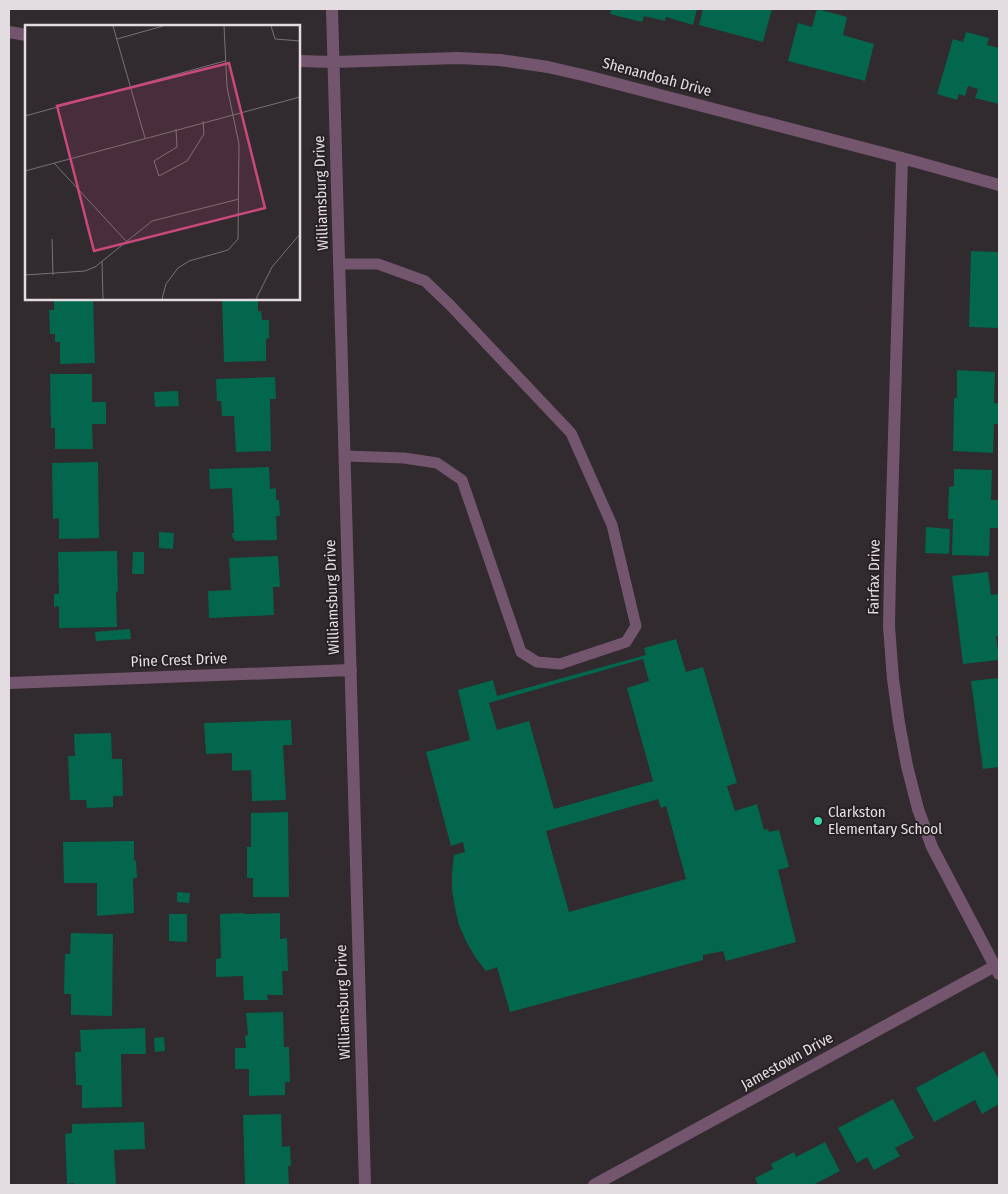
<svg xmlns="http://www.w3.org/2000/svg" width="1008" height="1194" viewBox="0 0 1008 1194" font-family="'Fira Sans Condensed',sans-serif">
<rect width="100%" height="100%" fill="#312a2f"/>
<path fill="#03674d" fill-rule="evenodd" d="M611 9H697L693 25 666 17 665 21 644 16 642 22 610 14Z
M703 9H772L763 42 699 25Z
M817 9 847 17 843 35 874 44 865 81 788 61 798 23 812 27Z
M966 32 989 38 987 45 999 48V104L975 98 978 89 968 86 965 96 959 94 957 100 937 94 953 39 963 42Z
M971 251 999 252V328L969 327Z
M54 299H93L95 363 60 364V342H55V334H50L49 310H54Z
M222 299H258V311H261L262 320H269V338L266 339V361L224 362Z
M957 370 995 372 994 403 999 404V424H994L993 453 953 451 954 398H957Z
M50 374H92V402H106V424H92L93 449H55V428H51Z
M275 377 276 399H270L271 451 236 452 234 416H222L221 401H217L216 379Z
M178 391 179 406 155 407 154 392Z
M98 462 99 538 59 539V518L53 519 52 463Z
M269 467 270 489 276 488V500H279L280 516H276L277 540 235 541V539H233L232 533H234L232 488 210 489 209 469Z
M954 469 992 470 991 500H999V528H990L989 556 952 555 953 519H948L949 487 954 486Z
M926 527 950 529 949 554 925 553Z
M159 532 174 533 173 549 159 548Z
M117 551 118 591 116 592 117 627 59 628V606L54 607V594H59L58 552Z
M133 552H144V574H132Z
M278 556 280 587H273L274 615 209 618 208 591 231 590 229 558Z
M988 572 991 595 999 594V636H996L999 660 963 664 952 576Z
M130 629 131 639 96 641 95 632Z
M676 639 686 672 703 667 737 783 727 786 735 811 757 804 764 830 768 829 769 832 779 830 789 867 778 870 796 942 726 961 723 951 703 955V960L510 1012 497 967 486 971 475 957 466 941 459 925 455 908 452 890V873L454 855 465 852 463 842 451 846 426 752 470 740 458 690 493 680 497 696 646 655 644 648ZM643 659 649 681 627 688 653 781 554 809 529 721 497 730 489 703ZM658 799 661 808 666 806 686 879 569 912 546 831Z
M999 678V767L983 769 971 681Z
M291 720 292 745H283L286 800 252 801 251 770 232 771V753L206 754 204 723Z
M111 733 112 759H122L123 796H113V807L87 808 86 800H70L68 756H75L74 734Z
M288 812 289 897H253V878H247V847H251V813Z
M134 841V860L136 861 137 878H133L134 913 97 916V883H64L63 842Z
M177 892 190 893 189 903 177 902Z
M244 913V914L280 913V939L287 938 288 971H282L283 995H267L268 1000H244L243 976 216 977V959L221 958 220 914Z
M169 914H187V942L169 941Z
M71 933 113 934 112 1016 71 1015V994H64L65 954H70Z
M283 1012 284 1047H289L290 1082H285V1095L249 1096V1069H235V1048H246L245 1036 248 1035 246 1013Z
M145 1028 146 1054H121L122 1107 82 1108V1085H76L75 1052H81L80 1030Z
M164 1037 165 1051 155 1052 154 1038Z
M984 1051 999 1080V1104L982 1114 975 1100 934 1122 916 1088Z
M893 1099 914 1138 895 1148 900 1156 874 1170 867 1157 857 1163 838 1128Z
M281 1114 282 1147 290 1146 291 1166H288L289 1185H245L243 1115Z
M144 1122 145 1149 114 1150 116 1185H74V1183L67 1184 65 1134 72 1133V1124Z
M825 1142 840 1171 813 1185H758L755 1178 773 1169 771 1164 794 1152 796 1157Z"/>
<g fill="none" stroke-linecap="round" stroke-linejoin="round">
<path stroke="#73566d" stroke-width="11" d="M339 264H378L425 281 450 305 571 433 612 525 636 626 626 642 560 664 537 662 521 652 462 480 437 463 404 458 345 456"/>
<path stroke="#73566d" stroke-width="12" d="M332 9 365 1185
M9 32 26 35
M299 61 334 62 457 58 500 60 548 67 587 76 902 158 999 185
M902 158 890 575 889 626 893 679 899 723 907 766 918 809 932 847 999 974
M9 683 351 670
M594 1185 995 966"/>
</g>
<circle fill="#39d4a5" stroke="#272026" stroke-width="2" cx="818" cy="821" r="5"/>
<g text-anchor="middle" stroke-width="4" stroke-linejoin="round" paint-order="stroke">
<g font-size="15" fill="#e3dde1" stroke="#272026">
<text transform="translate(657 77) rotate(15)" y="5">Shenandoah Drive</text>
<text transform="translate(321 193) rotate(-92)" y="5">Williamsburg Drive</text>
<text transform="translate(874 577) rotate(-89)" y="5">Fairfax Drive</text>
<text transform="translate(332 597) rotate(-92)" y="5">Williamsburg Drive</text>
<text transform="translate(179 660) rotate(-2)" y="5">Pine Crest Drive</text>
<text transform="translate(343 1002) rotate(-92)" y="5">Williamsburg Drive</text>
<text transform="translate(787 1061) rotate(-29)" y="5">Jamestown Drive</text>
</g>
<g font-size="15" fill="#e3dde1" stroke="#272026" text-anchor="start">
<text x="828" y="817">Clarkston<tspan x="828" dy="17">Elementary School</tspan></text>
</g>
</g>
<g transform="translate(25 25)">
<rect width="275" height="275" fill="#312a2f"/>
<path fill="none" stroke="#787276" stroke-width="1" d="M88 1 120 113M246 1 250 14 275 16M92 14 138 1M0 91 200 36M151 104 152 122 129 136 134 151 162 136 179 109 178 96M29 138 101 216M0 146 275 72M27 214 28 250M77 236 78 274M0 250 60 246 70 242 127 196 214 174M137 274 141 259 153 243 164 236 203 225 213 214 214 119 202 62 199 1M231 274 247 242 275 209"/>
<path fill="#ca497c" fill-opacity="0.15" stroke="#ca497c" stroke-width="2.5" d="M204 38 240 183 69 226 32 81Z"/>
<rect width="275" height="275" fill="none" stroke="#e3dde1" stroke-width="2.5"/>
</g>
<rect width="1008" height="1194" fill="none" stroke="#e3dde1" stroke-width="20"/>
</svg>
